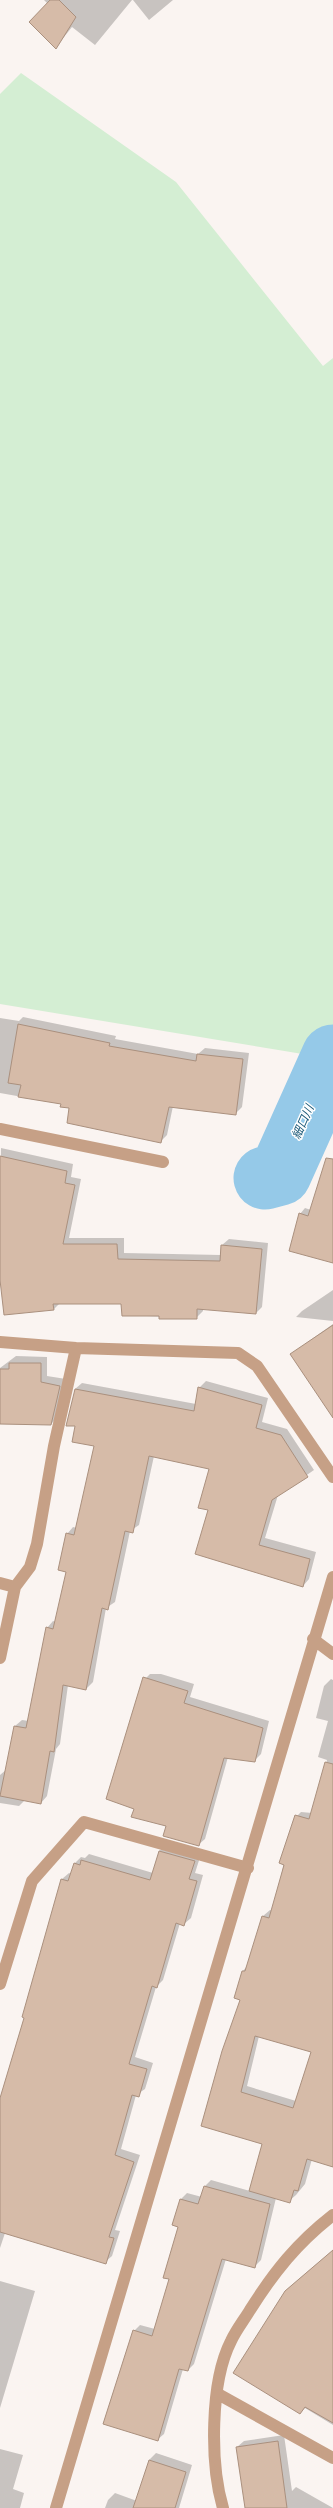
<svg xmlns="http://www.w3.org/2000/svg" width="333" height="2508" viewBox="0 0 333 2508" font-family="'Varela Round','Noto Sans JP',sans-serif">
<rect width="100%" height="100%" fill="#faf4f1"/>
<path fill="#d4eed3" d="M21 73 176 182 323 366 333 358V1059L0 1004V94Z"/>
<path fill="#0003" fill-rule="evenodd" d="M44 0H132L95 45 72 27 56 47 48 4Z
M133 0H173L149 20Z
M23 1017 116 1036 115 1039 198 1054 205 1048 249 1053 242 1107 236 1113 173 1106 167 1135 160 1142 62 1104 0 1093V1018L19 1021Z
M1 1148 73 1164 71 1177 81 1179 69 1238H124V1253L221 1255 222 1245 229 1239 268 1243 262 1307 256 1313 203 1308V1311L196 1318 122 1315V1303H60L53 1310 0 1278Z
M333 1191V1262L300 1214 305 1208 311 1210Z
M333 1290V1321L296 1317 302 1311Z
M333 1324V1407L291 1354Z
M16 1356 47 1357V1376L66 1379 57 1418 51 1424 0 1423V1368Z
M206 1381 268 1398 262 1422 287 1429 314 1470 278 1495 265 1538 316 1552 309 1579 303 1586 209 1509 210 1468 154 1456 139 1525 130 1531 115 1602 106 1608 93 1682 86 1689 68 1685 60 1744 56 1749 47 1796 41 1803 25 1800 19 1806 0 1803V1775L7 1769 15 1726 22 1720 29 1721 47 1628 53 1621 56 1622 68 1571 67 1534 73 1527 77 1528 95 1446 77 1425 75 1389 82 1383 196 1404 199 1388Z
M150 1674H161L194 1684 190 1697 269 1721 261 1754 254 1761 228 1757 205 1839 198 1845 135 1808 143 1681Z
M331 1679 333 1680V2165L312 2159 305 2184 296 2195 289 2201 276 2198 261 2260 255 2266 226 2259 194 2364 188 2370 183 2369 164 2434 157 2440 134 2331 140 2325 155 2329 170 2279 179 2227 173 2225 181 2199 187 2193 202 2197 205 2186 211 2180 250 2191 263 2144 203 2125 241 1999 243 1971 247 1966 263 1916 270 1910 273 1911 294 1819 301 1812 312 1813 327 1760 318 1757 328 1721 316 1718 324 1686ZM259 2036 312 2051 296 2101 247 2086Z
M166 1845 201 1854 195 1873 203 1875 191 1918 184 1924 180 1923 163 1980 156 1987 135 2057 153 2063 145 2089 136 2095 121 2149 140 2155 115 2230 120 2231 112 2256 105 2262 5 2233 0 2248V2101L26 2017 62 1879 69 1873 72 1874 74 1864 81 1857 85 1858 89 1854 153 1873 159 1851Z
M333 2250V2425L305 2408 300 2413 285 2291Z
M0 2281 35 2291 0 2408Z
M284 2435 292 2491 296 2487 333 2508H246L237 2447 244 2441Z
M0 2449 23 2455 13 2489 24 2493 20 2508H0Z
M156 2453 192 2465 179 2508H105L108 2500 115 2493 137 2501 149 2460Z"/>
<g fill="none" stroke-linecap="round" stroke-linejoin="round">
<path stroke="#95c9e8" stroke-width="63" d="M265 1178 280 1174 333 1056"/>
</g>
<path fill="#d6bba8" stroke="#aa907e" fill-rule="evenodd" d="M50 0H59L76 17 56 49 29 22Z
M18 1024 110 1043 109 1046 196 1061 197 1054 243 1059 236 1115 169 1107 161 1143 67 1123 69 1108 60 1107 61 1104 18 1097 21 1085 8 1083Z
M0 1156 67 1171 65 1183 75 1185 63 1244H117L118 1259 220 1261 221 1245 262 1249 256 1314 197 1309V1319H159V1316H122L121 1304H53L54 1310 4 1315 0 1280Z
M326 1158 333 1159V1263L289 1251 299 1213 308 1216Z
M333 1325V1418L290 1354Z
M9 1363H41V1382L60 1386 51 1425 0 1424V1369H9Z
M198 1387 262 1405 256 1428 281 1435 308 1477 272 1500 259 1545 310 1559 303 1587 195 1554 208 1510 198 1508 209 1469 149 1456 133 1533 125 1531 108 1610 102 1608 86 1690 63 1685 54 1752 50 1751 41 1804 0 1796 14 1726 26 1728 46 1627 53 1629 66 1572 58 1570 66 1533 74 1535 94 1446 72 1442 75 1426H66L75 1389 194 1411Z
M143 1677 188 1691 184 1703 263 1728 255 1762 224 1758 199 1846 163 1836 166 1826 131 1817 134 1809 106 1799Z
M325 1762 333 1764V2167L307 2159 298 2191 294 2190 290 2203 249 2191 262 2144 201 2126 222 2051 240 2000 234 1998 242 1971H245L262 1916 269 1918 284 1865 279 1863 295 1815 309 1819ZM255 2036 311 2052 293 2108 241 2092Z
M159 1851 195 1861 189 1879 197 1881 184 1926 176 1923 157 1988 152 1986 129 2064 147 2069 139 2097 132 2095 115 2155 134 2162 109 2237 114 2238 106 2264 0 2232V2098L24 2018 22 2017 61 1879 68 1881 74 1863 80 1865 81 1860 150 1880Z
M204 2186 270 2204 255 2268 222 2259 188 2371 179 2369 158 2441 103 2424 133 2330 152 2336 169 2279 163 2278 178 2227 172 2225 180 2199 198 2204Z
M333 2250V2423L305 2407 300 2414 233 2373 285 2291Z
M278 2441 287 2508H245L236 2447Z
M149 2460 186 2472 175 2508H133Z"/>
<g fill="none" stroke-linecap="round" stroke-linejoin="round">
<path stroke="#c6a086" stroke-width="12" d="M0 1129 163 1162
M0 1342 76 1348 238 1353 257 1366 333 1477
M0 1583 15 1587 0 1658
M15 1587 30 1567 37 1544 54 1446 76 1348
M313 1639 333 1654
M0 1984 32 1881 84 1822 248 1868
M218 2394 333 2458
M56 2508 333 1577
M223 2508C210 2464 210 2382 231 2341 236 2330 244 2320 250 2310 274 2272 297 2243 333 2215"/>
</g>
<g text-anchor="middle" stroke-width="3" stroke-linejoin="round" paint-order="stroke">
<g font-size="12" font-style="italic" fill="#1c5a79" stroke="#fff">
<text transform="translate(303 1122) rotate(-66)" y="4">細口川</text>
</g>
</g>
</svg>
